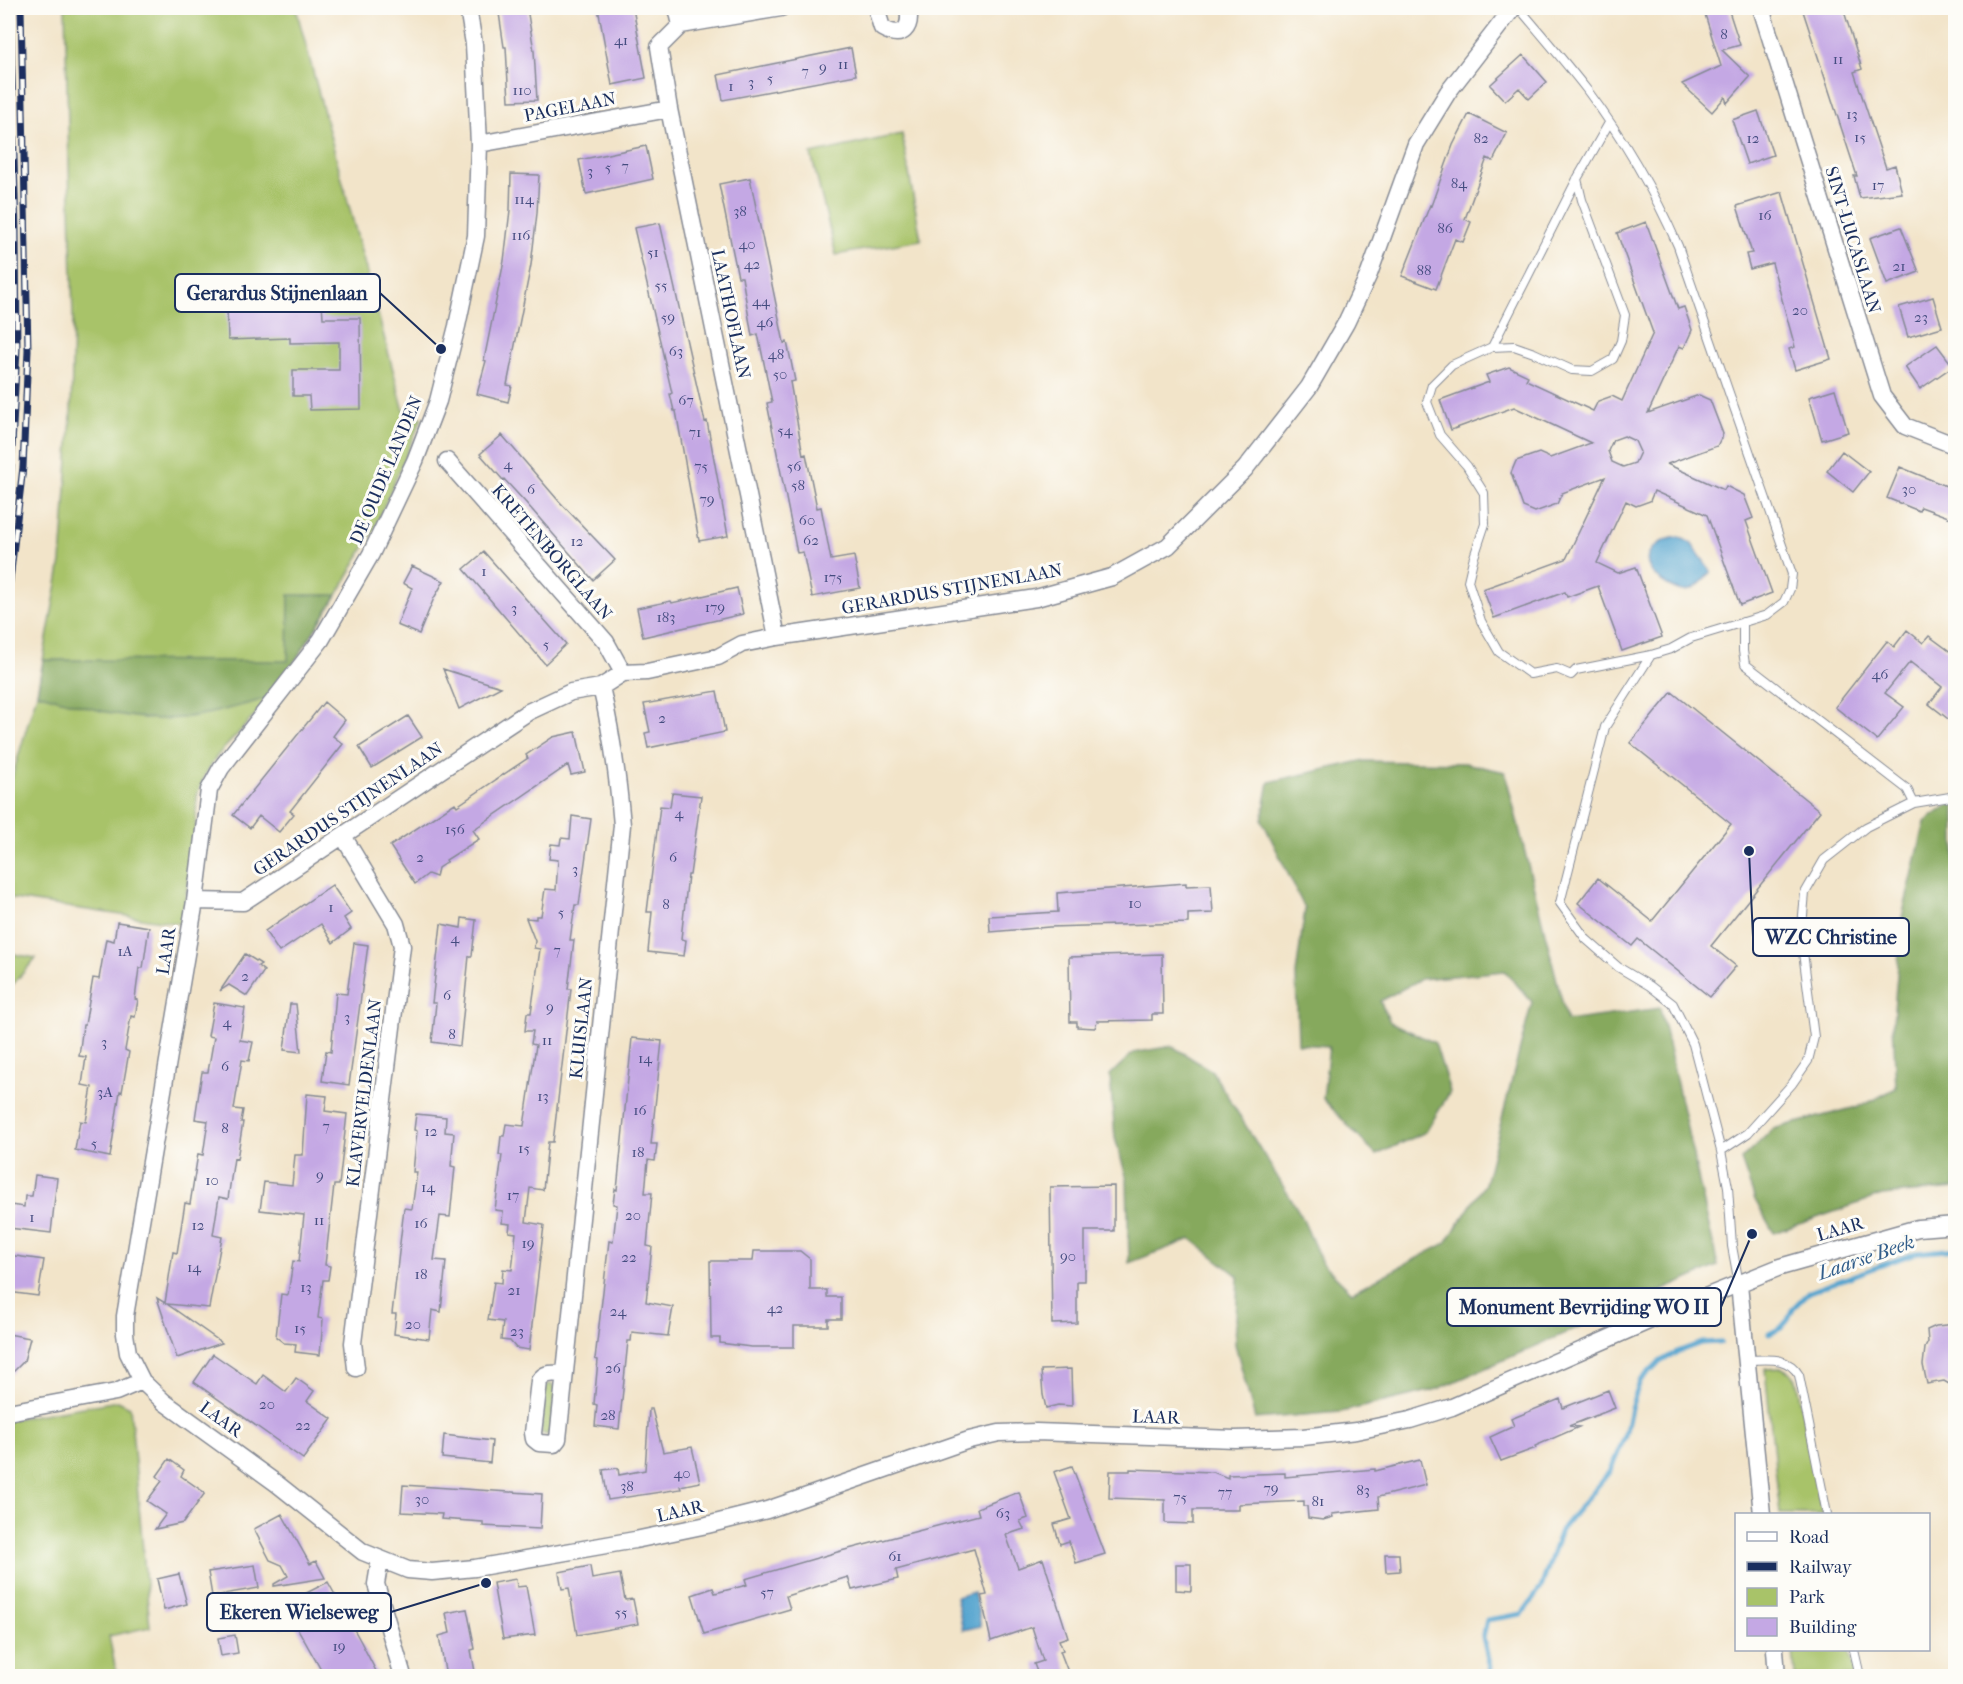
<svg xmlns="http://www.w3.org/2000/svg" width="1963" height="1684" viewBox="0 0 1963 1684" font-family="'IM FELL French Canon',serif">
<rect width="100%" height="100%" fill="#fdfcf7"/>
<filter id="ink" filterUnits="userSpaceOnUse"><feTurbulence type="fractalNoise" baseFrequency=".0167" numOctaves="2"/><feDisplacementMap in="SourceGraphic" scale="12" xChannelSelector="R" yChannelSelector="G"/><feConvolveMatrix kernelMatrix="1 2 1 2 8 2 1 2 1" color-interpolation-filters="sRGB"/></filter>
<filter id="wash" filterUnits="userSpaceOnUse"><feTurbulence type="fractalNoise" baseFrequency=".008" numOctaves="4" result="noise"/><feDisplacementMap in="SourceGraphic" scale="24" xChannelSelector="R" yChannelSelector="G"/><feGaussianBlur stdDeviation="1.35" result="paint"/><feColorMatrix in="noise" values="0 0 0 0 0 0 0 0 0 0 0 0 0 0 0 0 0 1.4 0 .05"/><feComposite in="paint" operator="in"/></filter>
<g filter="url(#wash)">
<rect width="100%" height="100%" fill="#f2e4c9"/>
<path fill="#a8c369" stroke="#627964" stroke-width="1.5" d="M65 8H296L404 411 422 418 373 532 337 595 272 697 217 756 205 775 197 794 195 841 181 924 8 898V791L37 693 61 562 71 415 73 319Z
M902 134 921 240 836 255 811 154Z
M8 953 36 958 8 990Z
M1782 1368 1791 1373 1796 1379 1822 1514H1780L1765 1369Z
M550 1384 555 1387V1390L551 1430 547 1435 541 1433 546 1385Z
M118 1401 130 1407 150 1627 109 1636 117 1676H8V1420Z
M1793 1650H1849L1855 1676H1795Z"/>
<path fill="#86a95d" stroke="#506c5e" stroke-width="1.5" d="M289 595H337L272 697C235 707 198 719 159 719 117 718 77 704 37 693L44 660 288 661Z
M1361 761 1465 763 1505 772 1567 1021 1660 1008 1718 1266 1438 1389 1341 1412 1255 1419 1235 1344 1238 1276 1191 1239 1129 1263 1127 1179 1115 1138 1110 1075 1133 1053 1172 1046 1212 1071 1301 1215 1322 1263 1352 1292 1446 1243 1485 1184 1532 1002 1505 971 1421 979 1380 1001 1390 1022 1435 1043 1450 1092 1426 1132 1376 1155 1323 1099 1329 1046 1298 1044 1296 974 1305 909 1262 820 1269 782Z
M1952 802H1955V1188L1882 1195 1774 1233 1755 1200 1741 1160 1773 1129 1864 1105 1896 1088 1893 1022 1902 917 1925 822Z"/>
<path fill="#55a4cf" stroke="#386a96" stroke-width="1.5" d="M1679 537 1691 543 1711 571C1707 577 1698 587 1690 590 1679 595 1655 579 1650 569 1639 550 1665 538 1679 537Z
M974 1592 981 1626 963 1630 956 1597Z"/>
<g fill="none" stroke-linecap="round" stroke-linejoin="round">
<path stroke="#55a4cf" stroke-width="5" d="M1769 1334 1781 1328 1787 1321 1793 1308 1809 1292 1915 1253 1956 1249
M1492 1676 1483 1637 1487 1620 1522 1614 1541 1588 1561 1530 1610 1471 1625 1436 1631 1408 1640 1381 1658 1363 1677 1352 1701 1343 1721 1342"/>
</g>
<g id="blocks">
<path fill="#c4a8e4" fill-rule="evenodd" d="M527 8 534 51 537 100 509 101 506 47H504L499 13Z
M598 8H633L646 78 612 85Z
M1703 8H1728L1740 45 1722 50 1750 77 1727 103 1725 97 1712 112 1682 84 1721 66Z
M1802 8H1843L1862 69 1854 72 1886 168 1895 165 1902 193 1860 198 1854 176H1857Z
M851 48 856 75 723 100 718 75Z
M1523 55 1547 82 1529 99 1519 88 1505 101 1490 85Z
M1758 111 1773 155 1747 164 1732 120Z
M1469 114 1507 133 1493 161 1487 158 1465 219 1471 222 1463 242 1455 239 1436 289 1402 276 1430 205 1431 206 1453 145Z
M646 146 653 179 586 194 579 160Z
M511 174 539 175 537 213 531 265 507 385 512 386 508 402 477 394 486 361 484 360 504 261 510 210Z
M750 178 784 343 787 342 791 361 795 381 790 382 803 455 806 454 817 508 821 507 831 560 854 556 860 588 812 597 803 552 797 553 767 403 772 402 758 334 752 336 742 277H738L719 184Z
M1782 192 1831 359 1795 370 1789 349 1795 347 1772 263 1750 269 1746 254 1752 253 1737 206Z
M1646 222 1678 309 1684 307 1692 330 1684 348 1679 346 1648 413 1699 395 1710 400 1723 434 1717 446 1667 464 1724 490 1726 486 1744 495 1753 518 1746 521 1772 593 1740 605 1707 515 1654 491 1650 501 1636 506 1626 501 1597 563 1618 573 1636 567 1662 637 1622 651 1598 586 1567 597 1565 592 1494 618 1483 589 1566 559 1605 477 1562 493 1557 504 1535 512 1523 507 1511 473 1516 461 1539 453 1550 458 1591 443 1514 407 1451 430 1440 400 1489 382 1486 375 1509 367 1528 376 1526 380 1593 411 1598 401 1612 396 1622 401 1653 333 1617 233ZM1624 436 1635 441 1640 452 1635 463 1623 467 1612 462 1608 451 1613 440Z
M660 223 705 422 707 421 728 536 699 541 676 411H674L670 394 672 393 634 228Z
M1901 227 1919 272 1887 284 1870 238Z
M321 285 323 318H360L361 409 310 410 309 396H293V370H339V342L290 343V338L228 340 227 307 301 306 299 287Z
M1933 297 1942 327 1908 337 1899 307Z
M1937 345 1953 366 1920 389 1905 367Z
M1835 389 1848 432 1822 440 1809 397Z
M502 435 557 499 615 560 593 580 527 504 504 479 503 480 480 454Z
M1842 451 1869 472 1853 492 1827 471Z
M1900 467 1956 490V520L1921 507 1919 511 1887 498Z
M484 552 566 644 545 664 464 569Z
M412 566 444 581 434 598 419 634 397 625 412 588 403 583Z
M737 588 743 614 643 637 637 608 671 601 672 603Z
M1907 630 1923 643 1929 636 1956 656V725L1929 704 1942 687 1910 662 1885 693 1904 707 1877 740 1835 707 1887 641 1894 647Z
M443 669 501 687 459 709Z
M717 691 725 732 648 748 645 733 650 732 644 704Z
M1672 692 1820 811 1711 946 1736 966 1710 997 1638 939 1632 946 1578 903 1598 878 1652 921 1731 824 1630 743Z
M324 702 345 720 333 736 343 744 290 811 294 814 279 832 259 816 250 828 233 815Z
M408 716 422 737 372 768 359 747Z
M576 732 585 772 571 775 568 765 473 830 479 839 446 860 447 862 438 868 436 877 428 874 415 884 390 846 455 803 457 806 528 758 526 755 553 737Z
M672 793 701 796 690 875H688L681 939 686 940 684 956 648 952 652 912H647L660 806 670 807Z
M572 816 591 819 579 905H575L570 940H574L568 989H571L553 1142H548L543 1190 530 1188 526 1222 544 1225 529 1350 516 1348 510 1341 501 1340 503 1322 488 1320 494 1282 502 1283 503 1269 512 1270 516 1233 509 1232 510 1224 502 1223 503 1211 495 1210 502 1155H499L501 1136H504L506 1124 524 1126 536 1045 531 1044 533 1031H525L527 1013H531L540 949 534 948 535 941 526 918 536 919V916H541L545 889 556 890 558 860 549 859 551 844 560 845 561 838 570 839Z
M1186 883V886L1211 885 1213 913 1188 914V923L1049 927 990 932 989 916 1058 912 1057 893Z
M332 885 351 913 344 918 351 929 333 943 321 924 279 952 265 931Z
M462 918 476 920 472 956H469L460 1046 432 1042 436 1003H432L441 924 461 928Z
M117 922 149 927 143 968H139L135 999 138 1000 135 1017 131 1016 125 1050 129 1052 122 1092 120 1091 110 1157 75 1150 80 1121 86 1122 92 1087 82 1085 86 1057 79 1056 83 1025H85L93 978 99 979 106 939 114 941Z
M354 943 368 945 349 1085 322 1081 326 1051 331 1052 336 993 347 994Z
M245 954 261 964 258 966 264 971 247 996 229 985 220 991Z
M1162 954 1163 1014H1152V1020L1097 1021 1095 1028 1077 1027V1022H1070L1069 957Z
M214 1003 245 1008 240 1040 253 1042 249 1061 242 1060 234 1109 243 1110 241 1122H243L237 1159 234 1158 228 1199 219 1197 213 1235 222 1237 209 1308 167 1304 222 1343 177 1358 157 1298 165 1303 173 1252 177 1253 185 1203 190 1204 198 1154 203 1155 208 1121 195 1119 202 1072H208L214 1037 208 1036Z
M290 1004H296L301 1052 284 1050Z
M632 1038 662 1041 651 1144H657L655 1161 648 1160 645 1193H652L647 1246 652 1247 646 1302 673 1307 668 1336 632 1332 631 1341H628L619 1429 595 1426 597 1405 594 1404 598 1360 595 1359 609 1241 613 1242 617 1205 613 1204 615 1189 617 1190Z
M307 1094 327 1096 325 1111 347 1114 339 1185H334L325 1265 330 1266 328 1280H323L318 1318 323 1319 320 1355 295 1352 296 1344 284 1343 276 1337 281 1294 288 1295 293 1261 299 1262 304 1215 260 1210 264 1182 292 1185 295 1155H303Z
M416 1114 446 1117 445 1132 454 1133 451 1166 455 1167 450 1217 440 1216 434 1260 446 1261 441 1312 432 1310 429 1339 394 1334 396 1314H392L404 1208 412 1209 417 1172H413L417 1131 414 1130Z
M35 1175 57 1178 51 1233 9 1228 11 1205 24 1207 25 1196H32Z
M1114 1186V1231H1085V1281H1077V1323L1052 1324 1050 1187Z
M754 1251H800L810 1259V1290H827V1297H841V1319H828V1326H794V1347H751L720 1343V1338H711L710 1261H753Z
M8 1255 44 1260 38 1296 8 1292Z
M1956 1324V1388L1944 1381 1927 1384 1923 1365 1925 1348 1928 1342 1927 1330 1936 1326Z
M8 1334 30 1338 24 1361 8 1377Z
M213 1354 257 1384 263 1375 286 1392 296 1378 314 1391 307 1401 332 1419 303 1459 194 1382Z
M1071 1369 1072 1406 1058 1405 1046 1408 1043 1395 1041 1370Z
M1608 1390 1615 1408 1569 1426 1579 1427 1535 1446 1536 1448 1501 1461 1490 1437 1514 1426 1511 1419 1560 1399 1563 1408Z
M649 1409H652L663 1452 692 1447 700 1482 680 1486 681 1489 608 1500 603 1470 618 1468 619 1475 645 1470Z
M444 1435 492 1441 490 1463 442 1458Z
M169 1459 184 1470 181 1476 205 1493 183 1523 155 1529 166 1514 147 1501 162 1481 157 1476Z
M1420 1460 1426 1485 1378 1497 1379 1509 1332 1514 1333 1517 1323 1520 1308 1518 1307 1506H1304V1501L1239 1504V1510H1193V1524L1165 1523V1500L1109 1498 1110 1471H1130V1469L1213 1472 1228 1478V1475L1285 1473V1477L1375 1469V1471Z
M1072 1466 1105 1554 1076 1563 1069 1541 1060 1544 1054 1524 1071 1519 1054 1472Z
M403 1485 542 1494 540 1529 483 1526V1522L441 1519 442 1514 401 1512Z
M1019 1492 1028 1518 1020 1521 1024 1529 1006 1535 1018 1568 1043 1559 1068 1637 1059 1640 1063 1650 1060 1651 1070 1677H1039L1034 1664 1043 1661 1032 1627 991 1641 981 1596 987 1595 974 1549 896 1570 898 1579 852 1590 848 1577 786 1596 790 1609 704 1634 692 1595 713 1588 715 1593 747 1585 745 1579 841 1551 979 1515 977 1508Z
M282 1514 310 1564 316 1561 325 1578 274 1586V1584L288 1576 282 1565 270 1560 254 1529Z
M1385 1554H1399L1400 1571 1386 1572Z
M1176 1564H1191V1591L1176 1590Z
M255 1565 259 1588 212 1596 208 1572Z
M590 1566 592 1579 620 1574 625 1600 633 1599 638 1624 577 1635 569 1588 562 1589 559 1572Z
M179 1574 187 1604 164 1610 157 1579Z
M516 1579 517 1587 526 1586 535 1635 503 1639 493 1583Z
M328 1582 361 1642 379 1677H325L294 1622 281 1628 273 1610Z
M467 1609 475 1649 471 1650 476 1677H446L439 1636 450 1633 446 1613Z
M235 1635 238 1653 221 1656 218 1638Z"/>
</g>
</g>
<g filter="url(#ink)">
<use href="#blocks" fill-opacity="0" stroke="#868a94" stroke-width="1.5"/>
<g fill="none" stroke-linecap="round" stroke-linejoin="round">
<g stroke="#868a94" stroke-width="10">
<path id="service" d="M1519 8C1542 35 1565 62 1587 90 1623 138 1654 191 1678 246L1792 574 1790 589 1784 602 1767 615 1691 638 1671 649 1651 655 1576 670 1571 675 1557 669 1530 674 1499 652 1481 621 1468 581 1473 560 1485 524 1484 493 1467 466 1440 435 1427 402 1432 385 1452 365 1492 347 1577 179 1609 123
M1492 347 1514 346 1534 353 1572 370 1592 371 1613 359 1621 341 1625 315 1582 200 1577 179
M1743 622V651L1745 664 1907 789 1914 803
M1651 655 1605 727 1560 903 1586 939 1618 967 1650 986 1673 1004 1693 1044 1721 1151 1728 1187 1732 1246 1739 1284
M1721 1151 1748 1133 1792 1084 1808 1061 1814 1037 1801 937 1805 893 1824 860 1866 827 1914 803 1956 796
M1746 1360C1767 1360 1787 1355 1799 1375L1827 1514
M1854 1650 1860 1676"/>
</g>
<g stroke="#868a94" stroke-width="19">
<path id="minor" d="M468 8 474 44 479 144 476 236 457 326 438 401 415 461 371 554 321 640 221 768 209 790 195 901 125 1316V1334L128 1353 142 1381 164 1402 276 1483 363 1552 408 1570 432 1572 475 1568 635 1540 707 1525 767 1510 969 1440 999 1433 1036 1432 1235 1439 1303 1437 1356 1431 1410 1420 1452 1407 1683 1306 1780 1267 1918 1228 1956 1225
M677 8 681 25 659 47 669 109 777 637
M876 8 882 28C903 40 912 28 908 8
M1761 8 1882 396 1905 426 1956 446
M681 25 781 8
M479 144 669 109
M447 461 606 642 623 673
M343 836 396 924 402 946 353 1343 356 1368
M195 901 243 902 528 712 571 692 601 687 623 673 647 672 718 657 742 644 777 637 1036 598 1112 577 1168 546 1245 469 1309 387 1346 323 1369 274 1416 144 1448 92 1513 8
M1739 1284 1762 1514
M564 1374C553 1374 546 1371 539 1381L533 1433 534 1439 539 1443 554 1444 558 1439 622 825C618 779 612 733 601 687
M8 1412 116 1392 142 1381
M380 1560 376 1584 403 1676
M1775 1650 1777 1676"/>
</g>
<use href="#service" stroke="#fff" stroke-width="8"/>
<use href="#minor" stroke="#fff" stroke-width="16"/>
<g stroke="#1b2f5e" stroke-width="7">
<path id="rail" d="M8 523 17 349 16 232 10 8
M8 597 23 467 28 350 21 8"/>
</g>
<use href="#rail" stroke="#fdfcf7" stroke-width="4.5" stroke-dasharray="14" stroke-linecap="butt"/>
</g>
</g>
<g text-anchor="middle" stroke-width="6" stroke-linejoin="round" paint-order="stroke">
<g font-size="15" fill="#454d80">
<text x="1724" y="39">8</text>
<text x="621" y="45">41</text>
<text x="1838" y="64">11</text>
<text x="843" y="69">11</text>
<text x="823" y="72">9</text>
<text x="805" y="76">7</text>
<text x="770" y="83">5</text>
<text x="751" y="87">3</text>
<text x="731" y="91">1</text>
<text x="522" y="95">110</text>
<text x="1852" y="119">13</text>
<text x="1860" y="142">15</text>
<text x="1481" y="143">82</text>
<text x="1753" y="143">12</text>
<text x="625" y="171">7</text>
<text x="608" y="172">5</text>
<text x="590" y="176">3</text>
<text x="1459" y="188">84</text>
<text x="1878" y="190">17</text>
<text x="524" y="204">114</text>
<text x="740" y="216">38</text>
<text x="1765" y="220">16</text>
<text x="1445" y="233">86</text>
<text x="521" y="240">116</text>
<text x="747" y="249">40</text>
<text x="653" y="257">51</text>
<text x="752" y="269">42</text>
<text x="1899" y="271">21</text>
<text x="1424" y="275">88</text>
<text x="661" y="290">55</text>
<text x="761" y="306">44</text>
<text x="1800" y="315">20</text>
<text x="668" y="322">59</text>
<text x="1921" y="322">23</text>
<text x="765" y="327">46</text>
<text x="676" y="356">63</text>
<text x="776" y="359">48</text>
<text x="780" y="379">50</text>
<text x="686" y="405">67</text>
<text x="785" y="435">54</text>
<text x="695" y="437">71</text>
<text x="508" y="469">4</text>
<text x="701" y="471">75</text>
<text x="794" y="471">56</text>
<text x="798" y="490">58</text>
<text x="531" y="494">6</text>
<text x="1909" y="494">30</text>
<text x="707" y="504">79</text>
<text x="807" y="525">60</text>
<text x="811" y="545">62</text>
<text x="577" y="546">12</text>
<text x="484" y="576">1</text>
<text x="833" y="582">175</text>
<text x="715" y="612">179</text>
<text x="514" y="613">3</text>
<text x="666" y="622">183</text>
<text x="546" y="649">5</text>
<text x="1880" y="679">46</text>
<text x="662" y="723">2</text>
<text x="679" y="818">4</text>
<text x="455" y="834">156</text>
<text x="420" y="862">2</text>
<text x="673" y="862">6</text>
<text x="575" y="874">3</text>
<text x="1135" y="908">10</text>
<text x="666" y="909">8</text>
<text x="331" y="912">1</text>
<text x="561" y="917">5</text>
<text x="455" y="943">4</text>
<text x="557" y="955">7</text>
<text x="125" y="956">1A</text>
<text x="245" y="981">2</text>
<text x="447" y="1000">6</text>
<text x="550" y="1012">9</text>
<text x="347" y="1022">3</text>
<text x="227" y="1027">4</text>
<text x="452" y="1039">8</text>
<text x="547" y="1045">11</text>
<text x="104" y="1047">3</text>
<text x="645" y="1063">14</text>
<text x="225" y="1071">6</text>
<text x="105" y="1097">3A</text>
<text x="543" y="1101">13</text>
<text x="640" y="1115">16</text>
<text x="326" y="1131">7</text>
<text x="225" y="1133">8</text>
<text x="431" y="1136">12</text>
<text x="94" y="1148">5</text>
<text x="524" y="1153">15</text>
<text x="638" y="1157">18</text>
<text x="320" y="1180">9</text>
<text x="212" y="1185">10</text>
<text x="428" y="1192">14</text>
<text x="513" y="1200">17</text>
<text x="633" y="1220">20</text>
<text x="32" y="1222">1</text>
<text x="319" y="1225">11</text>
<text x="421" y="1228">16</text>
<text x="198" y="1230">12</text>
<text x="528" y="1248">19</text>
<text x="1068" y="1261">90</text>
<text x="629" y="1262">22</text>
<text x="194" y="1272">14</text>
<text x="421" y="1279">18</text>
<text x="306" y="1292">13</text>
<text x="514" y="1295">21</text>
<text x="775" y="1313">42</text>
<text x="618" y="1316">24</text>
<text x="413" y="1329">20</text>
<text x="300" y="1333">15</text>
<text x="517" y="1336">23</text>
<text x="613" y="1373">26</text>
<text x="267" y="1409">20</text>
<text x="608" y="1420">28</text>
<text x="303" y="1430">22</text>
<text x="682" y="1478">40</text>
<text x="627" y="1491">38</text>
<text x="1271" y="1493">79</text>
<text x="1363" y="1495">83</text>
<text x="1225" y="1497">77</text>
<text x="1180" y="1502">75</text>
<text x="422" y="1504">30</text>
<text x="1318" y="1506">81</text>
<text x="1003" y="1518">63</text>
<text x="895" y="1561">61</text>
<text x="767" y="1597">57</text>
<text x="621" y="1617">55</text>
<text x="339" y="1651">19</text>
</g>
<g font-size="18" fill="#1b2f5e" stroke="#fdfcf7">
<text transform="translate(570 107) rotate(-11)" y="6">PAGELAAN</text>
<text transform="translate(1853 240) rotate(73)" y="6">SINT-LUCASLAAN</text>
<text transform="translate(731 314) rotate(78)" y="6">LAATHOFLAAN</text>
<text transform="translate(386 470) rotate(-67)" y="6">DE OUDE LANDEN</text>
<text transform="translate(552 552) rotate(49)" y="6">KRETENBORGLAAN</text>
<text transform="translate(952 589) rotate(-10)" y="6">GERARDUS STIJNENLAAN</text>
<text transform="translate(348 809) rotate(-34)" y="6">GERARDUS STIJNENLAAN</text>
<text transform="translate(166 951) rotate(-81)" y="6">LAAR</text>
<text transform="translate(581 1028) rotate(-84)" y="6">KLUISLAAN</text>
<text transform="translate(364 1093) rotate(-83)" y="6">KLAVERVELDENLAAN</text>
<text transform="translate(1840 1229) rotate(-16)" y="6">LAAR</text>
<text transform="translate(1156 1417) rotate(2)" y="6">LAAR</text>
<text transform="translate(221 1419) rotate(36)" y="6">LAAR</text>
<text transform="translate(680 1511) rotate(-13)" y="6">LAAR</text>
</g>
<g font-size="20" font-style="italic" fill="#325e8b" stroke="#fdfcf7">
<text transform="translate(1866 1257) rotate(-19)" y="7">Laarse Beek</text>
</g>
</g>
<path fill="none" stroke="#1b2f5e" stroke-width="2" d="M441 349L380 293M1749 851L1753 937M1752 1234L1721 1307M486 1583L391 1612"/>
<g fill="#1b2f5e" stroke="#fdfcf7" stroke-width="2">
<circle cx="441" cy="349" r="6"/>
<circle cx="1749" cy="851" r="6"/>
<circle cx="1752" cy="1234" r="6"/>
<circle cx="486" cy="1583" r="6"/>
</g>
<g fill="#fdfcf7" stroke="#1b2f5e" stroke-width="2">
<rect x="175" y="274" width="205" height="38" rx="6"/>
<rect x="1753" y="918" width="156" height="38" rx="6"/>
<rect x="1447" y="1288" width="274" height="38" rx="6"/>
<rect x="207" y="1593" width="184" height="38" rx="6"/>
</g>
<g font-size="20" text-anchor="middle" font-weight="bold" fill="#1b2f5e">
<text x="277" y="300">Gerardus Stijnenlaan</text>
<text x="1831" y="944">WZC Christine</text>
<text x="1584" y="1314">Monument Bevrijding WO II</text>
<text x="299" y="1619">Ekeren Wielseweg</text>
</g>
<rect width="1963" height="1684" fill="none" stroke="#fdfcf7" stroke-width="30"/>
<rect x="1735" y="1513" width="195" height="138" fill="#fdfcf7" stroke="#a3aaba" stroke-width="1.5"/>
<rect x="1747" y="1532" width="30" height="9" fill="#ffffff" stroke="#a3aaba" stroke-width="1.5"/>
<text x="1789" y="1543" font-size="18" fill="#1b2f5e">Road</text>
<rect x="1747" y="1562" width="30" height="9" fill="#1b2f5e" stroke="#a3aaba" stroke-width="1.5"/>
<text x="1789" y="1573" font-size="18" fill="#1b2f5e">Railway</text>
<rect x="1747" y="1588" width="30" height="18" fill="#a8c369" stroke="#a3aaba" stroke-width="1.5"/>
<text x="1789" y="1603" font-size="18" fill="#1b2f5e">Park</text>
<rect x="1747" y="1618" width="30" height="18" fill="#c4a8e4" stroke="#a3aaba" stroke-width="1.5"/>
<text x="1789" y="1633" font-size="18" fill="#1b2f5e">Building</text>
</svg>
